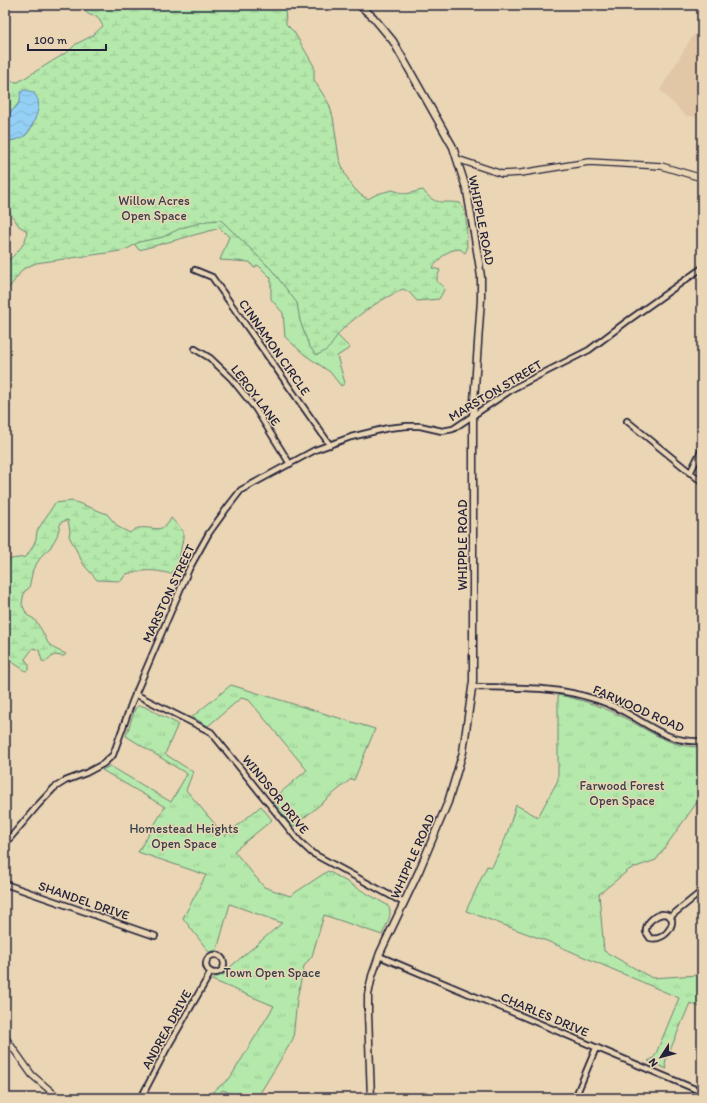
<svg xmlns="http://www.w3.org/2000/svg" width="707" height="1103" viewBox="0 0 707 1103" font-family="Itim,sans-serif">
<defs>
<pattern id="grass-tufts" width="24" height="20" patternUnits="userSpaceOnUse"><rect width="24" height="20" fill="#b4e9ab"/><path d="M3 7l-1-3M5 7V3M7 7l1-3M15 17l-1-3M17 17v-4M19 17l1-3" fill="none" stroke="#9ac894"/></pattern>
<pattern id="wetland-marsh" width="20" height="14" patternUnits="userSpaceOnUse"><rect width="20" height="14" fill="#b4e9ab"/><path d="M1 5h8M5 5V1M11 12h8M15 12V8" fill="none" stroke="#9ac894"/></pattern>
<pattern id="water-waves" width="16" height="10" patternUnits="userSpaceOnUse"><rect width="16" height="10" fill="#94d0f5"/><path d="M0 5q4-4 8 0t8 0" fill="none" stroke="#7fb2d3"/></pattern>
</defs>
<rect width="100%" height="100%" fill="#ead5b4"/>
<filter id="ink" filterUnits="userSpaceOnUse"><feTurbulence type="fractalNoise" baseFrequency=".025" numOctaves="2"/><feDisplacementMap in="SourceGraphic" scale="8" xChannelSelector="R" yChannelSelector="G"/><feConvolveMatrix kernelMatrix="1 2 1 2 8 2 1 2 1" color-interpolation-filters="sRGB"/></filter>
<g filter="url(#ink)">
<path fill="#e1c7a5" d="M702 27V117L686 116 660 90 692 37Z"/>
<path fill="url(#grass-tufts)" stroke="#6b8673" d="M157 158 256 253 350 348 337 356 345 383 341 386 330 372 305 355 285 337 283 313 271 299V278L258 265 254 268 250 262 220 260 229 237 220 228 139 250 85 178Z
M231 685 375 729 354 780 351 779 293 827 272 800 307 770 249 700 241 698 208 726 192 717Z
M558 695C579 699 598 705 617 714 646 728 668 748 702 747V791L700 798 656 860 630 869 599 894 604 951 652 978 697 975 702 967V1008L690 1003 666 1060 665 1065 667 1069 648 1061 652 1059 655 1056 679 998 547 941 466 911 487 866 492 867 506 837 516 805 538 817 558 780Z
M138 706H143L178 724 165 754 193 772 186 790 225 836 261 806 272 820 234 851 264 887 290 896 328 871 387 905C395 913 385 926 382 935L324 915 312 956 304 966 297 999 293 1039 257 1098H240L223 1090 213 1098H205L230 1078 274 1006 212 980C218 974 224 978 229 968L282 923 230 904 217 950 209 952 183 918 206 875 138 852 165 807 102 770 110 766 171 802 187 774 126 736 135 709Z"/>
<path fill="url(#wetland-marsh)" stroke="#6b8673" d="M80 5H285L286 24 294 32 314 66V80L329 104 333 117 339 158 345 174 353 187 361 195 368 199 377 194 392 190 406 194 423 190C435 207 443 200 460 203 469 216 466 234 467 249L465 253 460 249C444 250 442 258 432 268L440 270 437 278V282L443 286 444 290 439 299 417 301 409 292 403 289C382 299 361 312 344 328 331 339 335 349 316 355L309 346 300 321 297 303 271 269 221 220 207 221 181 228 163 237 139 242 129 248 121 251 36 263 23 269 5 293V265C14 253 26 248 27 231L19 226 5 205V165L6 161 5 159V142C10 141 16 140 21 138 32 134 36 116 38 105L21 99C16 106 13 113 5 114V84L8 81 18 82 38 70 69 51 76 44 92 36 103 26 97 16C87 16 86 12 80 5Z
M73 501 107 514 118 527 130 533C132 531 136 528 139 528 152 526 164 535 171 518L183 531V538L178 564 171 574C154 569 143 570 126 574L121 581 97 580 84 565 69 536 70 531 68 520 61 522 57 536 50 548 43 554 33 569 29 588 24 592 22 604 27 615 34 619 41 629 48 643 55 649 66 654 64 656 54 655 46 662 42 661 39 650 33 648 25 659 29 665V670L26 671 15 664 5 654V562L11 559 26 557 32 548 36 539 37 531 55 503Z"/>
<path fill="url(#water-waves)" stroke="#668aab" d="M25 90 33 92C35 95 37 98 38 100 41 109 31 132 23 137 18 140 11 140 5 142V114C11 113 20 105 20 99 21 96 20 94 20 92Z"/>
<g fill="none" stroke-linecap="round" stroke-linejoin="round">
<g stroke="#22223b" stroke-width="8">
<path id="minor" d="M195 270 212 277 330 445
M195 349 210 358 231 378 255 408 290 464
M627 421 702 482
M690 473 702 449
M472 687C509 688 548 686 584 696 601 700 617 707 632 716 656 730 673 743 702 741
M135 694 211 732 299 841 312 853 404 903
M5 844 38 805 54 788 65 781 86 773 103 764 113 755 132 702 189 569 209 533 227 508 241 490 315 450 351 437 388 428 407 426H420L442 431 453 429 514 388 589 350 626 322 702 268
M5 884 155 936
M662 914C683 914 667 943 650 938L646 932C645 923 654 916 662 914Z
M670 917 702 891
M206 964a9 9 0 1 1 18 0a9 9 0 1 1-18 0Z
M379 956 702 1092
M141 1098 167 1048 211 972
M575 1098 596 1048"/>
</g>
<g stroke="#22223b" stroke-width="8">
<path id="tertiary" d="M457 159 502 174 521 173 589 162 661 166 702 178
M5 1037 32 1075 59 1098"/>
</g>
<g stroke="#22223b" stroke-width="9">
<path id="secondary" d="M359 5 373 17 393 41 453 147 467 191 479 263 481 277V299L473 416V681L463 752 448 802 419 871 380 953 372 976 368 995V1013L371 1098"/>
</g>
<use href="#minor" stroke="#ead5b4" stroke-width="4.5"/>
<use href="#tertiary" stroke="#ead5b4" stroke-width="5.5"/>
<use href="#secondary" stroke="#ead5b4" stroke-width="6"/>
</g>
</g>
<g text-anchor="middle" stroke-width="3" stroke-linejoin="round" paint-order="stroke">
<g font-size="13" fill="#38404c" stroke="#ead5b4">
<text x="154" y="205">Willow Acres<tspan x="154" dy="15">Open Space</tspan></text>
<text x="622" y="790">Farwood Forest<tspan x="622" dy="15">Open Space</tspan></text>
<text x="184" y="833">Homestead Heights<tspan x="184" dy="15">Open Space</tspan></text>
<text x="272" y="977">Town Open Space</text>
</g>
<g font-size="13" fill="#22223b" stroke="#ead5b4">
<text transform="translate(482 220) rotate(79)" y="5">WHIPPLE ROAD</text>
<text transform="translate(275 347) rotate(55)" y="5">CINNAMON CIRCLE</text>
<text transform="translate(495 390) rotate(-31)" y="5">MARSTON STREET</text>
<text transform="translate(256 395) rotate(53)" y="5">LEROY LANE</text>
<text transform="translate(462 545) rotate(-90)" y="5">WHIPPLE ROAD</text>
<text transform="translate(168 593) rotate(-65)" y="5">MARSTON STREET</text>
<text transform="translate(639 708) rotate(24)" y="5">FARWOOD ROAD</text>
<text transform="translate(276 794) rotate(51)" y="5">WINDSOR DRIVE</text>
<text transform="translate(412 856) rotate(-66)" y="5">WHIPPLE ROAD</text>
<text transform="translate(84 900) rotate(19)" y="5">SHANDEL DRIVE</text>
<text transform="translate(545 1014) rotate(23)" y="5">CHARLES DRIVE</text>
<text transform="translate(166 1029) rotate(-61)" y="5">ANDREA DRIVE</text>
</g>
</g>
<rect width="707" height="1103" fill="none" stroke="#ead5b4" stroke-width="20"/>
<rect x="10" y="10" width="687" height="1083" fill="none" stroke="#22223b" stroke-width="1.5" filter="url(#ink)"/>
<g transform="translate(661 1057) rotate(234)" stroke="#ead5b4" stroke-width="3" paint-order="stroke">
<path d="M0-3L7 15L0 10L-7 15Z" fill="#22223b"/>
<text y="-6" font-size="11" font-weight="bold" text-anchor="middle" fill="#22223b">N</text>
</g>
<path d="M28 44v6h78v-6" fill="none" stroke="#22223b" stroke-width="2"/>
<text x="34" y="44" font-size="12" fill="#22223b" stroke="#ead5b4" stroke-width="3" paint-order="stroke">100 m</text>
</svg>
